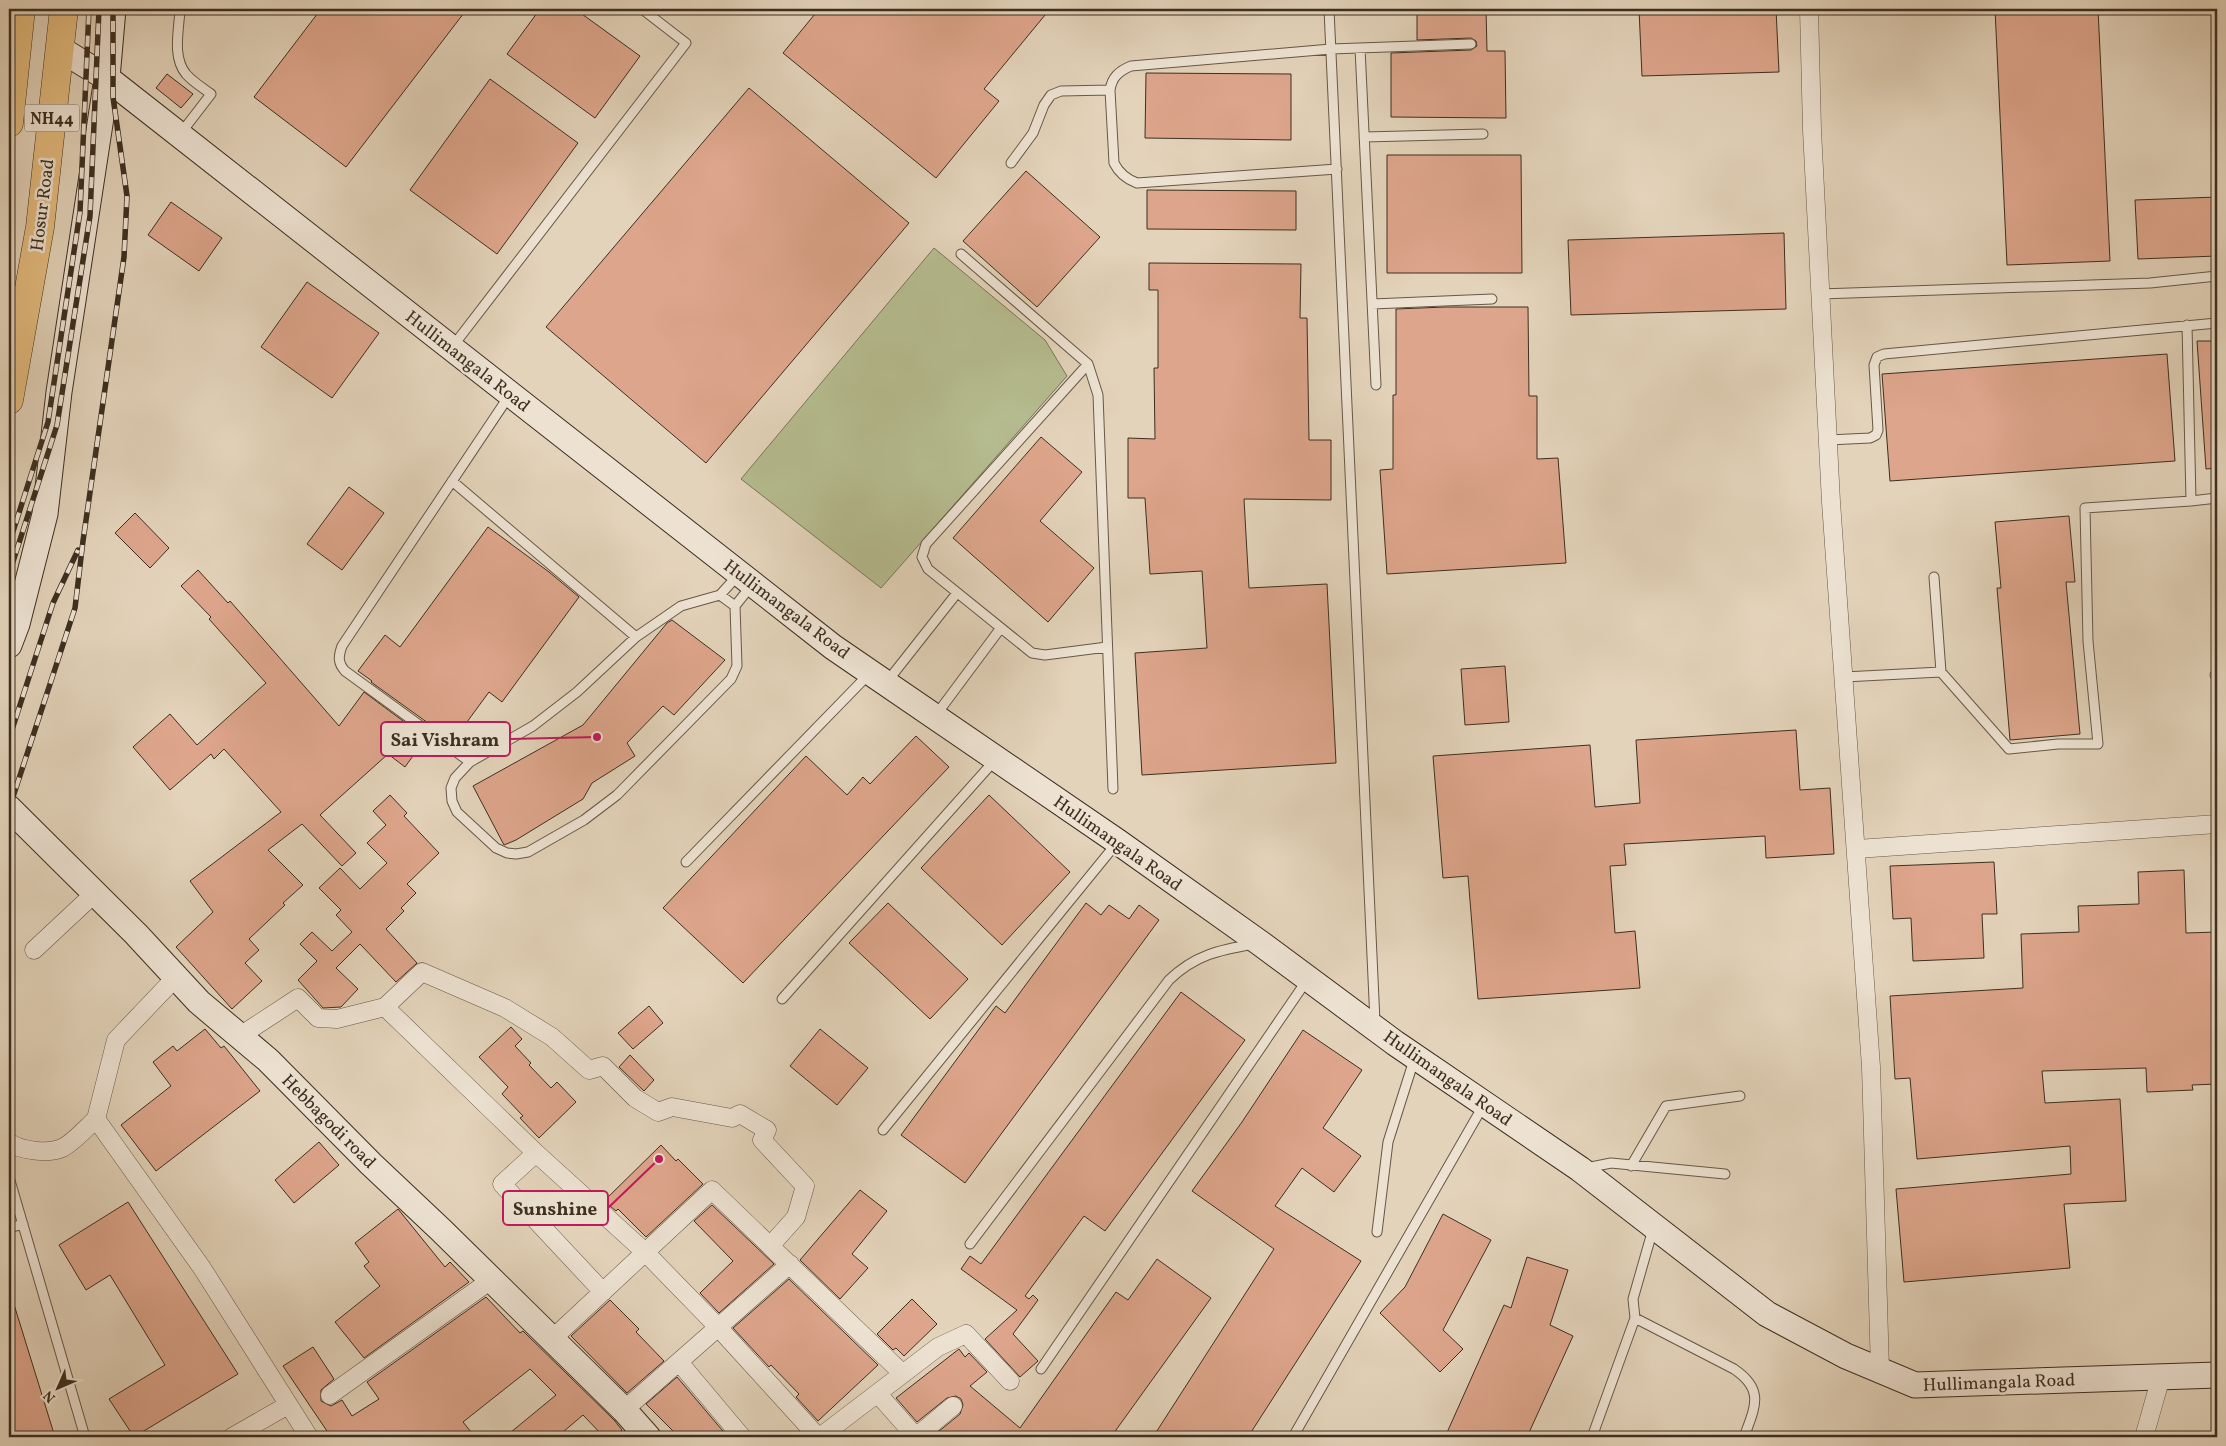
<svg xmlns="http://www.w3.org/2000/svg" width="2226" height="1446" viewBox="0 0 2226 1446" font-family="Vollkorn,serif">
<rect width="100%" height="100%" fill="#e3d3ba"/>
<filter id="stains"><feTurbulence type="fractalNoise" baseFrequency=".004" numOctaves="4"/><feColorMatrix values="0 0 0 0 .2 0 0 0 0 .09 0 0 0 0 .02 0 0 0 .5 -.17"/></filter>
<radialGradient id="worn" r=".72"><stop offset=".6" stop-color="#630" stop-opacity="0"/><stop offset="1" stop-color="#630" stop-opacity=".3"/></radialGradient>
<path fill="#b5bc8f" stroke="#797658" d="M934 248 1045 340 1067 376 881 588 741 479Z"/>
<path fill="#dda58b" stroke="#3d2f20" d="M321 9H467L346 167 254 97Z
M540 9H575L640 56 595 118 507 54Z
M819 9H1050L984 89 999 101 936 178 783 53Z
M1417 9H1486L1487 51H1505L1506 118 1391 117V53L1471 50 1477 46 1476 41 1471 38 1417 40Z
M1639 9H1776L1779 72 1642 76Z
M1995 9H2098L2110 261 2007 265Z
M1146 73 1291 74V140L1145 138Z
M167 74 193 94 181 108 156 88Z
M490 79 578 143 497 254 410 190Z
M749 88 909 223 706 463 546 327Z
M1387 155H1521L1522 273H1387Z
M1026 171 1100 237 1037 307 963 241Z
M1147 190 1296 191V230L1147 229Z
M2217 197V256L2138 259 2135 200Z
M171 202 222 238 199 271 148 235Z
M1784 233 1786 309 1571 315 1568 240Z
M1149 263 1301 264 1300 318H1307L1309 440H1331V500L1244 499 1249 588 1327 584 1336 763 1142 775 1135 653 1207 648 1202 571 1150 574 1145 498H1128V438L1155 439 1154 368H1158V290H1149Z
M307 282 379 333 332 398 261 347Z
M1445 307H1528L1529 396H1537V459L1558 458 1566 563 1387 574 1380 470 1393 469V395H1396V309Z
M2197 341H2217V468L2206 469Z
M2167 354 2175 461 1890 481 1882 374Z
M1041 437 1082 472 1040 521 1094 568 1048 622 953 538Z
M349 487 384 513 342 570 307 544Z
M135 513 169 548 150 568 115 533Z
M2069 516 2075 582H2066L2080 734 2010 740 1997 588H2001L1995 522Z
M488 527 549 572 579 597 502 702 489 692 453 741 371 682 372 681 358 671 385 635 400 647Z
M198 570 228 603 230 601 339 726 364 692 426 738 405 767 388 754 320 815 356 853 342 866 302 824 268 850 303 885 283 903 285 905 249 939 259 950 245 963 262 981 232 1009 176 947 213 912 190 881 281 812 224 749 214 759 211 754 170 790 133 747 170 714 197 745 266 683 209 619 211 617 181 586Z
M672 620 725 660 674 715 663 706 627 743 635 756 592 783 583 799 516 840 504 845 473 786 583 725 667 623Z
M1505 666 1509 722 1465 725 1461 669Z
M1796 730 1800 790 1830 788 1834 854 1766 858 1765 836 1624 844 1626 865 1610 866 1615 933 1635 931 1640 988 1478 999 1468 876 1443 878 1433 756 1590 745 1595 807 1640 803 1636 740Z
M916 736 949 767 743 983 663 908 806 756 847 795 863 777 870 784Z
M390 795 407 813 404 816 439 853 407 884 416 893 401 908 404 911 386 929 417 963 396 982 360 944 336 968 358 989 341 1007 323 1008 298 980 317 961 300 944 312 932 332 951 352 932 336 915 341 910 319 888 340 868 360 889 387 863 367 843 386 825 373 811Z
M989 795 1070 872 1002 945 921 868Z
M1994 862 1997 914H1982L1984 958 1913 961 1911 918 1893 919 1890 866Z
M2184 870 2186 933 2217 932V1084L2192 1085 2193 1090 2147 1092 2146 1068 2042 1071 2045 1103 2120 1099 2126 1201 2064 1204 2070 1268 1904 1282 1896 1189 2071 1174 2070 1146 1917 1159 1910 1078 1895 1079 1890 996 2023 988 2021 934 2079 932 2078 906 2139 904 2138 872Z
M888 903 968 979 930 1019 849 943Z
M1086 903 1101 915 1109 905 1129 919 1139 905 1159 920 965 1183 901 1135 996 1006 1005 1013Z
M1181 992 1245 1040 1105 1231 1084 1216 1025 1296 1029 1299 1033 1295 1038 1300 1013 1334 1038 1361 1020 1377 985 1339 1017 1310 961 1269 970 1256 981 1264Z
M649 1006 663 1023 633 1049 618 1033Z
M511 1027 522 1039 515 1046 531 1063 529 1065 551 1088 557 1082 576 1102 539 1138 520 1118 523 1116 502 1094 508 1087 479 1057Z
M205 1029 221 1048 224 1046 260 1091 156 1171 121 1125 171 1086 153 1062 173 1046 177 1051Z
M820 1029 868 1068 837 1105 790 1066Z
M1303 1030 1362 1070 1323 1128 1361 1156 1334 1192 1302 1168 1275 1206 1361 1261 1248 1437H1153L1274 1249 1192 1191 1242 1122Z
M630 1055 654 1080 644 1091 619 1067Z
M319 1142 339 1165 294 1203 275 1180Z
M661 1145 676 1161 678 1159 703 1184 646 1237 618 1209 616 1211 604 1201Z
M860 1190 887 1211 852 1254 868 1268 840 1299 800 1260Z
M128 1202 238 1374 134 1437 109 1399 165 1365 110 1275 86 1290 59 1245Z
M712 1205 774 1264 719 1313 700 1293 733 1261 694 1221Z
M398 1209 445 1267 450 1262 469 1282 364 1358 335 1322 380 1286 364 1266 369 1262 355 1243Z
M1443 1214 1491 1240 1443 1330 1463 1349 1440 1372 1380 1313 1405 1287Z
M1527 1257 1568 1270 1550 1325 1573 1336 1527 1437H1445L1504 1305 1511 1308Z
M1157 1259 1211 1298 1111 1437H932L960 1414 963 1405 961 1399 956 1396 947 1398 917 1422 896 1398 959 1349 965 1357 969 1353 987 1372 970 1386 1020 1428 1116 1292 1128 1300Z
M789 1279 878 1365 818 1421 796 1397 799 1394 771 1365 769 1367 733 1328Z
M486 1297 520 1333 523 1331 614 1420 622 1430 615 1437H604L583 1415 557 1437H505L556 1395 530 1369 463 1422 475 1437H331L283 1366 313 1347 334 1379 321 1390V1401L331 1406 342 1400 352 1416 379 1399 367 1382Z
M9 1298H12L55 1437H9Z
M912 1299 937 1324 904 1356 896 1348 893 1350 877 1334Z
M610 1300 639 1329 636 1332 664 1361 627 1393 571 1336Z
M677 1377 689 1391 728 1437H679L646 1404Z"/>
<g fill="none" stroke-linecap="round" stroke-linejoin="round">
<g stroke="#665846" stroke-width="11">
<path id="lane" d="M180 9C179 30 172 57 186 74 193 82 203 88 211 94L181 133
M1329 9 1375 1022
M1360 48 1376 385
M1364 137 1483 134
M1011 163 1033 133 1044 105 1051 95 1061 91 1110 90
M1337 169 1137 183C1126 179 1119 173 1114 163L1110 90C1112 77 1119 71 1131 66L1331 49 1471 44
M961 254 1088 364 1098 395 1113 789
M1820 294 2150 283 2217 276
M1372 304 1492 299
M453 346 686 43 642 9
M1088 364 926 544 922 557 928 569 1032 653 1045 655 1107 647
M1828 440 1870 438 1876 435 1878 430 1874 365 1877 357 1884 354 2217 323
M452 481 636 637
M2191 501 2217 498
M739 574 720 595 681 606 636 637 577 692 533 726 470 762 455 778 451 788 452 801 457 812 496 848 507 853 516 854 528 852 584 820 617 795 731 679 737 666 735 606 751 586
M1934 577 1941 672
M720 595 735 606
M2215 675H2217
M1844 677 1941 672 2009 749 2058 744H2098L2088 641 2085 508 2191 501 2187 325
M886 683 957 593
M936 715 1000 629
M470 762 345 671C338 663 338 657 342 646L509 396
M686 862 869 674
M782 999 995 760
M883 1130 1116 844
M1631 1166 1666 1106 1740 1096
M1586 1168 1611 1163 1725 1174
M9 1177 85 1437
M9 1228 23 1224
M1653 1229 1633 1299 1635 1318 1734 1369C1765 1390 1755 1407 1744 1437
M1377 1232 1388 1142 1414 1060
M970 1244 1169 980C1195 955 1219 950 1254 944
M1041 1369 1307 980
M1293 1437 1483 1106
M1592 1437 1635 1318"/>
</g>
<g stroke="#665846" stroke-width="19">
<path id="street" d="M1809 9 1812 130 1831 502 1871 1067 1880 1370
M1857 849 2217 824
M34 950 95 893
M176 977 116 1040 96 1119 202 1268 309 1437
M385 1007 536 1153
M240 1036 298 998 318 1018 337 1019 385 1007 422 972 505 1008 552 1037 589 1070 603 1066 635 1098 658 1112 672 1107 732 1118 740 1114 767 1130 762 1140 805 1186 796 1217 771 1245
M9 1142C20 1151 49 1154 62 1148 73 1143 87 1127 96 1119
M603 1292 502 1184 536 1153 645 1252 717 1326 818 1437
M551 1340 712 1190 902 1373
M679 1362 742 1437
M878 1394 916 1437 953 1406
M330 1395 491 1280
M624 1410 790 1264
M232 1437 288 1405
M820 1437 938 1347 966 1334 1010 1381
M2144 1437 2161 1377"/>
</g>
<g stroke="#3d2f20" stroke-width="27">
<path id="secondary" d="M60 49 107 78 833 647 1118 842 1260 943 1395 1043 1580 1169 1767 1314 1846 1356 1915 1385 2217 1375
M9 645 17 624 45 514 59 392 107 78 113 9
M9 808 136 934 199 1002 268 1060 371 1164 441 1230 624 1410 648 1437"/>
</g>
<g stroke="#3d2f20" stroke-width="29">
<path id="highway" d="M9 123 21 9
M9 400 40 227 64 9"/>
</g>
<use href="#lane" stroke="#ede2d2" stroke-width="9"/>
<use href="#street" stroke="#ede2d2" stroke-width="18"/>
<use href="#secondary" stroke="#ede2d2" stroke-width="25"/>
<use href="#highway" stroke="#e2ba7d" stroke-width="28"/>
<g stroke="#3d2f20" stroke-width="5.5">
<path id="rail" d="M9 544 48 422 80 212 89 9
M9 574 57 425 90 216 99 9
M9 739 53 603 78 550
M9 809 75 608 83 541 124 257 127 196 113 97V9"/>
</g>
<use href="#rail" stroke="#ede2d2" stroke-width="4" stroke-dasharray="11" stroke-linecap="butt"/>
</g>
<g text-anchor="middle" stroke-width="5" stroke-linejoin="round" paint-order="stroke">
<rect fill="#ede2d2" stroke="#726555" stroke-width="1" x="24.5" y="104.5" width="55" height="27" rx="4"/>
<g font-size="16" font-weight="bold" fill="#3d2f20">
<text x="52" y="124">NH44</text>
</g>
<g font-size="18" fill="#3d2f20" stroke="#ede2d2">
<text transform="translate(42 205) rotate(-83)" y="6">Hosur Road</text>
<text transform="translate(468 361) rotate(38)" y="6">Hullimangala Road</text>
<text transform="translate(787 609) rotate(37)" y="6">Hullimangala Road</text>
<text transform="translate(1118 843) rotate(35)" y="6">Hullimangala Road</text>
<text transform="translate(1448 1078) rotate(35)" y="6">Hullimangala Road</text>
<text transform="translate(329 1121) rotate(45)" y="6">Hebbagodi road</text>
<text transform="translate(1999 1382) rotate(-2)" y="6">Hullimangala Road</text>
</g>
</g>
<path fill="none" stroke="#c2185b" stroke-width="2" d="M597 737L510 739M659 1159L608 1208"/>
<g fill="#c2185b" stroke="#ede2d2" stroke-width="2">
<circle cx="597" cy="737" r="5"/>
<circle cx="659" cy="1159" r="5"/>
</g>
<g fill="#ede2d2" stroke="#c2185b" stroke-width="2">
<rect x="381" y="722" width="129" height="34" rx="5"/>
<rect x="503" y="1191" width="105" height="34" rx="5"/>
</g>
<g font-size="19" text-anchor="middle" font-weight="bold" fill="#3d2f20">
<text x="445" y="746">Sai Vishram</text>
<text x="555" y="1215">Sunshine</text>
</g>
<rect width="2226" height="1446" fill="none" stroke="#e3d3ba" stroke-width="30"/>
<rect x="10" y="10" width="2206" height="1426" fill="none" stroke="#3d2f20" stroke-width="2.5"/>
<rect x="15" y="15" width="2196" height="1416" fill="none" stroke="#3d2f20"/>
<g transform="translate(58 1388) rotate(225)" stroke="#ede2d2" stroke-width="4" paint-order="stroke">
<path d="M0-4L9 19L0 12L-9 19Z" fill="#3d2f20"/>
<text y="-8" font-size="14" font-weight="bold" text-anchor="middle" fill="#3d2f20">N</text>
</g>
<rect width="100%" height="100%" filter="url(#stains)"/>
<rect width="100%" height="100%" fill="url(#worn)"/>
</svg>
